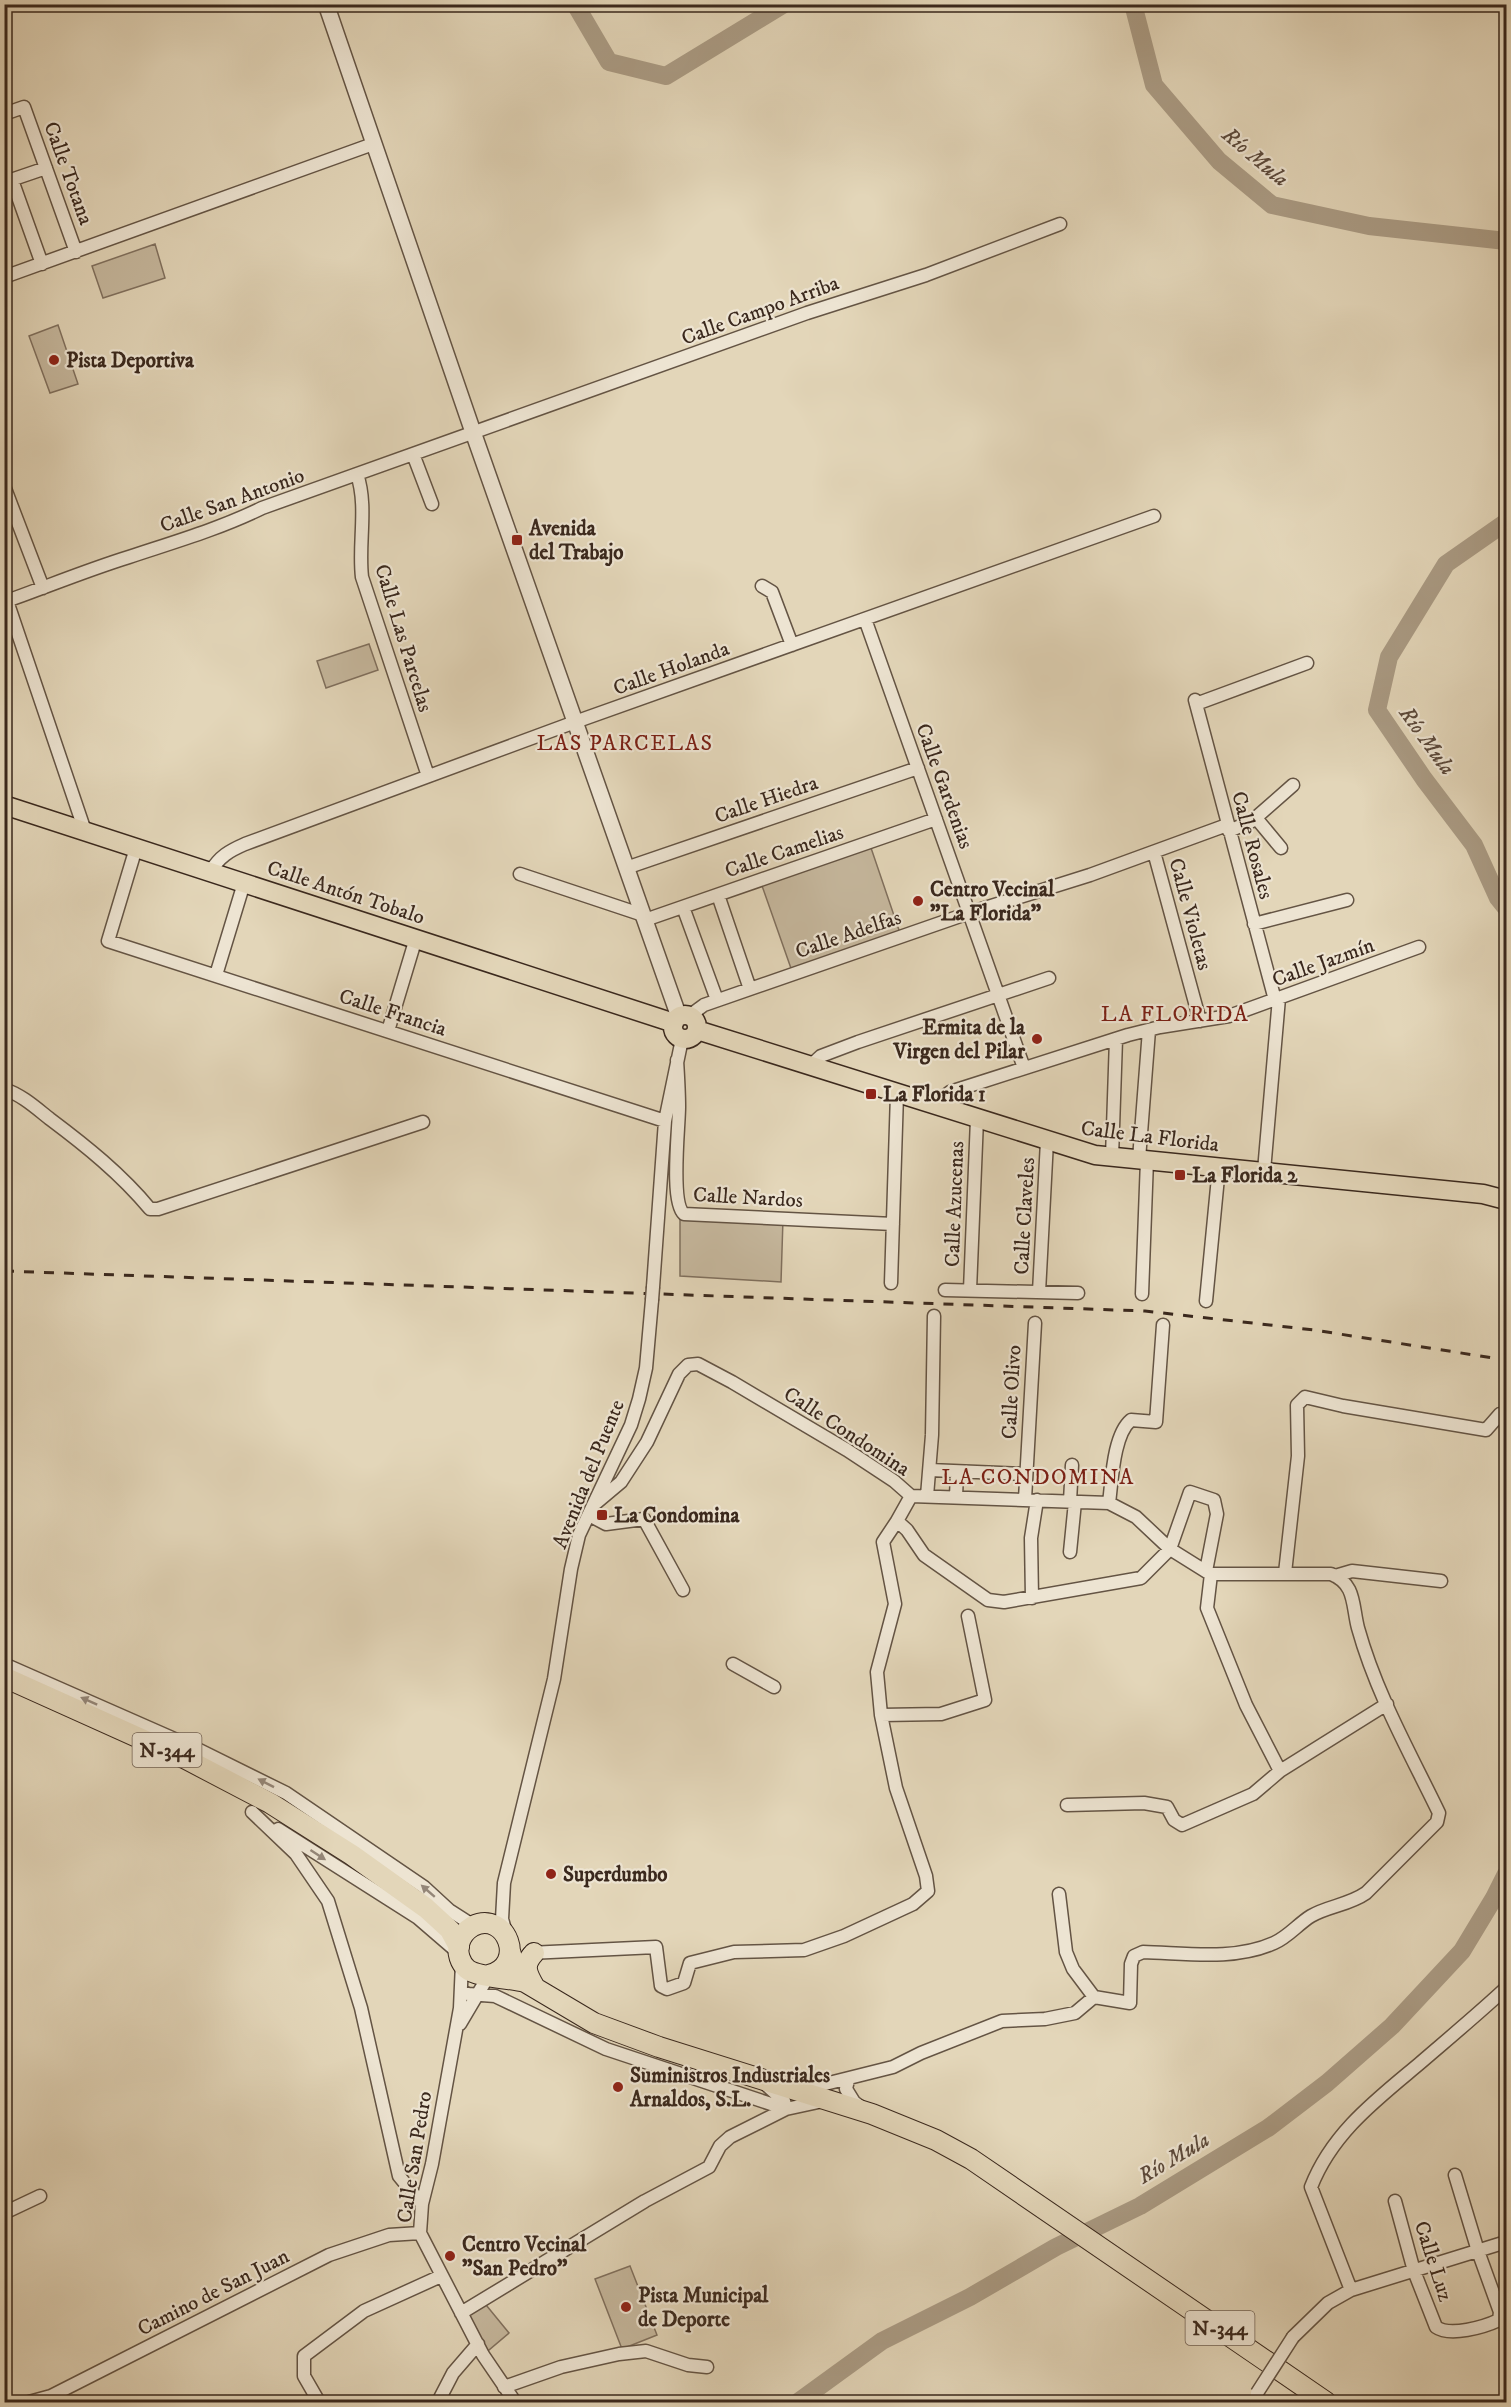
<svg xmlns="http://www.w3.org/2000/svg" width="1511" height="2407" viewBox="0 0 1511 2407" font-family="'IM FELL DW Pica',serif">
<rect width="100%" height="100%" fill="#e3d6b9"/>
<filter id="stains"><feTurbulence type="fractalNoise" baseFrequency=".00333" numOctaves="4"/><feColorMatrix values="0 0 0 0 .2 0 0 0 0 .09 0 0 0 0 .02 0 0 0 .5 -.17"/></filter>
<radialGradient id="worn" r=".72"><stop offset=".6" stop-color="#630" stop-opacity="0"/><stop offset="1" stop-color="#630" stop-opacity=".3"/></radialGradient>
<path fill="#c6b89e" stroke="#80705e" stroke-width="1.5" d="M155 244 165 278 103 298 92 266Z
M58 325 78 384 50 393 29 336Z
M369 644 378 670 326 688 317 661Z
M869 842 901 936 793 974 760 880Z
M680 1211 783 1219 781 1282 680 1276Z
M630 2266 657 2335 622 2349 595 2279Z
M482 2300 509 2333 483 2355 461 2313Z"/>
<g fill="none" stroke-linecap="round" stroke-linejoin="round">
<path stroke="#aa9b84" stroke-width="18" d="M575 4 609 62 666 76 784 4
M1133 4 1154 85 1219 161 1272 205 1369 226 1506 241
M1506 522 1446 564 1389 657 1377 710 1424 779 1474 845 1498 898 1506 908
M798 2402 882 2341 970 2297 1056 2247 1140 2206 1268 2128 1327 2083 1392 2026 1462 1951 1494 1898 1506 1874"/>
<g stroke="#645444" stroke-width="15">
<path id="minor" d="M4 114 24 107 76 252
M12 180 42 264
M5 182 46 168
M4 277 373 144
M413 454 432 504
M357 474C368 507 358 543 362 577L428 776
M4 486 43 588
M762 586 772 592 792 645
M7 601 85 831
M4 602C46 587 87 570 129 557 174 542 219 529 262 508L807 313 926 275 1060 224
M865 619 1024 1068
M1195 700 1275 1000
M1196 704 1307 663
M1256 818 1281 848
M1229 831 1252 821 1293 785
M136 848 108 941 665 1121
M1154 852 1200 1021
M626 868 918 768
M210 872C220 856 229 851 245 844L575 722 1154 516
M520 874 643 915
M718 895 750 989
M683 907 717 1000
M645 920 936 819
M1254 924 1347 900
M216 975 244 883
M689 1016 704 1005 969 913 1090 875 1227 825
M388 1031 416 938
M677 1060C678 1076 679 1092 679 1107 679 1128 670 1202 684 1214L893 1224
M810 1066 821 1056 858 1042 1049 978
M4 1089C22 1095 36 1108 50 1119 86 1146 121 1174 150 1209H158L423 1122
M933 1105 950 1092 1128 1035 1160 1027 1229 1016 1419 947
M1112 1157 1116 1039
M1139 1159 1149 1030
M1264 1171 1279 998
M891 1283 897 1094
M653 1287 665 1121 682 1039
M945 1290 1078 1293
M970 1290 977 1119
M1039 1292 1047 1141
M1142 1294 1147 1160
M1206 1301 1219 1167
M930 1470 1026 1474
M927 1496 932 1435 934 1316
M956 1497 957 1472
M1025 1499 1035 1323
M1070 1501 1072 1465
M596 1503 621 1482 647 1442 679 1374 688 1365 698 1364 732 1382 847 1450 894 1481 911 1496 1109 1503 1136 1517 1170 1549 1210 1574
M1109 1503C1112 1481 1113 1435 1131 1420L1156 1422 1163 1325
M589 1515 606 1524 644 1519 683 1590
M897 1521 911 1496
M1070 1552 1075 1502
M1285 1573 1298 1456 1297 1405 1305 1397 1343 1406 1486 1430 1500 1414
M1211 1574 1207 1608 1246 1705 1280 1771 1387 1704
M1335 1576 1352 1571 1441 1581
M1032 1598 1031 1538 1037 1500
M4 1664 195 1748 286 1793 424 1887 449 1910 474 1926
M733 1664 774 1687
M881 1715 941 1714 985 1700 968 1616
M1067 1805 1144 1803 1167 1807 1174 1820 1182 1825 1253 1794 1280 1771
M252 1812 296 1854 328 1901 361 2008 399 2176 422 2204
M278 1829 418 1918 454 1949
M1059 1894 1066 1952 1073 1969 1094 1997
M506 1933 502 1919 504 1883 554 1679 571 1569 579 1535 631 1425 639 1399 646 1368 652 1300
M529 1953 656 1947 661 1986 667 1989 684 1983 690 1963 734 1952 804 1950 844 1936 913 1904 928 1891 926 1876 896 1788 881 1715 877 1672 895 1604 883 1542 897 1521 907 1530 924 1555 988 1600 1004 1602 1141 1578 1170 1549 1190 1492 1214 1500 1217 1514 1206 1571
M462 1963 460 2008 432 2164 422 2204 420 2233 483 2355 515 2402
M461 1991 468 1994 495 1996 606 2049 786 2109 823 2101
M460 2024 489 1975
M848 2080 846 2089 854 2102 861 2107
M764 2083 784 2101 786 2109
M801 2090 893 2067 921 2053 1002 2021 1045 2019 1075 2013 1094 1997 1130 2003 1131 1964 1134 1956 1143 1952C1185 1953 1234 1961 1274 1943 1288 1937 1298 1924 1311 1916 1328 1906 1349 1905 1366 1893L1437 1822 1439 1813C1410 1753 1376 1693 1358 1628 1352 1605 1356 1584 1331 1574H1211
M1395 2201 1414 2271 1436 2327C1450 2337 1484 2327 1499 2320L1500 2312 1478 2251 1455 2175
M4 2213 40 2196
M1351 2290 1311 2187C1332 2133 1376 2100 1419 2064 1448 2039 1478 2014 1506 1988
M461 2313 645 2201 709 2167 720 2146 730 2137 786 2109
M1293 2337 1328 2303 1351 2290 1506 2242
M504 2387 561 2367 619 2354 646 2351 688 2365 707 2367
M29 2402 51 2396 329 2255 389 2235 420 2233
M319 2402 304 2376V2356L364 2311 441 2276
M438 2402 453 2373 478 2344"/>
</g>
<g stroke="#645444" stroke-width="18">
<path id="tertiary" d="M326 4 473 432 679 1017"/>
</g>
<g stroke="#3a281d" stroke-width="21">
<path id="primary" d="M4 805 674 1023
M673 1027a12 12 0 1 1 24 0a12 12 0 1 1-24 0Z
M697 1030 1095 1155 1483 1194 1506 1200"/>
</g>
<g stroke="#3a281d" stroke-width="22">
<path id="trunk" d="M4 1677 186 1759 270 1803 352 1855 426 1908 450 1930 459 1947
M510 1951 515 1969 525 1982 594 2023 659 2047 872 2114 936 2140 971 2159 1326 2402
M534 1953C523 1965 526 1972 534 1986
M489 1975C528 1965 506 1910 473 1926 466 1930 461 1936 459 1944 457 1953 460 1963 467 1969 476 1977 510 1978 525 1982"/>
</g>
<use href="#minor" stroke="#ede4d2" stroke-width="12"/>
<use href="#tertiary" stroke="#ede4d2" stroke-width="15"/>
<use href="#primary" stroke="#e3d6b9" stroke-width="18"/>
<use href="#trunk" stroke="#e3d6b9" stroke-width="20"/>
<path stroke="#3a281d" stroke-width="3" stroke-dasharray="10 10" stroke-linecap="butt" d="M4 1271 1145 1311 1314 1330 1506 1360"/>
<g stroke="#645444" stroke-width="15" stroke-linecap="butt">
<path id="minor-bridge" d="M652 1300 653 1287
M1257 2393 1293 2337"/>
</g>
<use href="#minor-bridge" stroke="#ede4d2" stroke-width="12"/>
</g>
<defs><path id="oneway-solid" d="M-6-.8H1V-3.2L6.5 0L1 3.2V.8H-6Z" transform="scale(1.5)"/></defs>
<g fill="#948678">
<use href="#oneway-solid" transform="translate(89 1701) rotate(-156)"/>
<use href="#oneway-solid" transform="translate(266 1783) rotate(-153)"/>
<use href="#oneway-solid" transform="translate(318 1855) rotate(33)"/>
<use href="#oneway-solid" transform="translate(428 1891) rotate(-139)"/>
</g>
<g fill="#8f2418" stroke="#ede4d2" stroke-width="2">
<circle cx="54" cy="360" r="6"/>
<rect x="511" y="534" width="12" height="12" rx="3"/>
<circle cx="918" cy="901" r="6"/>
<circle cx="1037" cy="1039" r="6"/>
<rect x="865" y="1088" width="12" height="12" rx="3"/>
<rect x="1174" y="1169" width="12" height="12" rx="3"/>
<rect x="596" y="1509" width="12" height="12" rx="3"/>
<circle cx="551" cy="1874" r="6"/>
<circle cx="618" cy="2087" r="6"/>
<circle cx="450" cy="2256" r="6"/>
<circle cx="626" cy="2307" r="6"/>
</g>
<g text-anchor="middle" stroke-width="4.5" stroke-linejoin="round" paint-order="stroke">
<g fill="#ede4d2" stroke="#706053" stroke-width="1.5">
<rect x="132.5" y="1733" width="69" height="34" rx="4.5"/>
<rect x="1185.5" y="2311" width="69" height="34" rx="4.5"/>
</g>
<g font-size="20" font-weight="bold" fill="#3a281d">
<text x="167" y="1757">N-344</text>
<text x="1220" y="2335">N-344</text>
</g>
<g font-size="21" fill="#3a281d" stroke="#ede4d2">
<text transform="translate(69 173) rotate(70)" y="7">Calle Totana</text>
<text transform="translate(760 310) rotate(-20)" y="7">Calle Campo Arriba</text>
<text transform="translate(232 500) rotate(-20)" y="7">Calle San Antonio</text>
<text transform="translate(404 638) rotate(73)" y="7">Calle Las Parcelas</text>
<text transform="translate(671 668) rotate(-20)" y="7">Calle Holanda</text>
<text transform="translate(945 786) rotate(70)" y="7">Calle Gardenias</text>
<text transform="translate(766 799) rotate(-19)" y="7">Calle Hiedra</text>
<text transform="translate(1253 845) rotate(75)" y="7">Calle Rosales</text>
<text transform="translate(784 851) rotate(-19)" y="7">Calle Camelias</text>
<text transform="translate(346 892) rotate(18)" y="7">Calle Antón Tobalo</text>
<text transform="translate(1191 914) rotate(75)" y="7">Calle Violetas</text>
<text transform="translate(848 934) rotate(-19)" y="7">Calle Adelfas</text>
<text transform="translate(1323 962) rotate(-20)" y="7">Calle Jazmín</text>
<text transform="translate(393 1012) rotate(18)" y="7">Calle Francia</text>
<text transform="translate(1150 1136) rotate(7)" y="7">Calle La Florida</text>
<text transform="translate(748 1197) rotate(3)" y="7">Calle Nardos</text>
<text transform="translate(954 1204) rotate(-88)" y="7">Calle Azucenas</text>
<text transform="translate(1024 1216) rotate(-87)" y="7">Calle Claveles</text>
<text transform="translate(1011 1392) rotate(-87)" y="7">Calle Olivo</text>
<text transform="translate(847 1431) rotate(33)" y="7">Calle Condomina</text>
<text transform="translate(588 1474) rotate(-68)" y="7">Avenida del Puente</text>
<text transform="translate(414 2157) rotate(-81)" y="7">Calle San Pedro</text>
<text transform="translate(1434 2261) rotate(72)" y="7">Calle Luz</text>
<text transform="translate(213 2292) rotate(-27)" y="7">Camino de San Juan</text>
</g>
<g font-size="21" font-weight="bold" fill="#3a281d" stroke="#ede4d2" text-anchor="start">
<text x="66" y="367">Pista Deportiva</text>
<text x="529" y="535">Avenida<tspan x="529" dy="24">del Trabajo</tspan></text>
<text x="930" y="896">Centro Vecinal<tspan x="930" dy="24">"La Florida"</tspan></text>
<text x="1025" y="1034" text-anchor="end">Ermita de la<tspan x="1025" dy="24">Virgen del Pilar</tspan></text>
<text x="883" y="1101">La Florida 1</text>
<text x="1192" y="1182">La Florida 2</text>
<text x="614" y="1522">La Condomina</text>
<text x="563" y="1881">Superdumbo</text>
<text x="630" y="2082">Suministros Industriales<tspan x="630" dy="24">Arnaldos, S.L.</tspan></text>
<text x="462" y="2251">Centro Vecinal<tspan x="462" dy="24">"San Pedro"</tspan></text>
<text x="638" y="2302">Pista Municipal<tspan x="638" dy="24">de Deporte</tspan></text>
</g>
<g font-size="22" font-style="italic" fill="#5c4a3c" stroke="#ede4d2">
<text transform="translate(1256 156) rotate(40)" y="8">Río Mula</text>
<text transform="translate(1428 740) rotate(54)" y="8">Río Mula</text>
<text transform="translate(1173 2157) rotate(-31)" y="8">Río Mula</text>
</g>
<g font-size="22" letter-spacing="1.5" fill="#7a1f14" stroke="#ede4d2">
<text x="625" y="750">LAS PARCELAS</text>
<text x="1175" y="1021">LA FLORIDA</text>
<text x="1038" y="1484">LA CONDOMINA</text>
</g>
</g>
<rect width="1511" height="2407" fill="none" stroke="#e3d6b9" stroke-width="24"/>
<rect x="6" y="6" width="1499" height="2395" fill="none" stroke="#3a281d" stroke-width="3"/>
<rect x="12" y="12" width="1487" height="2383" fill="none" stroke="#3a281d" stroke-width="1.5"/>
<rect width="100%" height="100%" filter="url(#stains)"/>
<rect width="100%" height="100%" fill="url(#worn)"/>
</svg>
